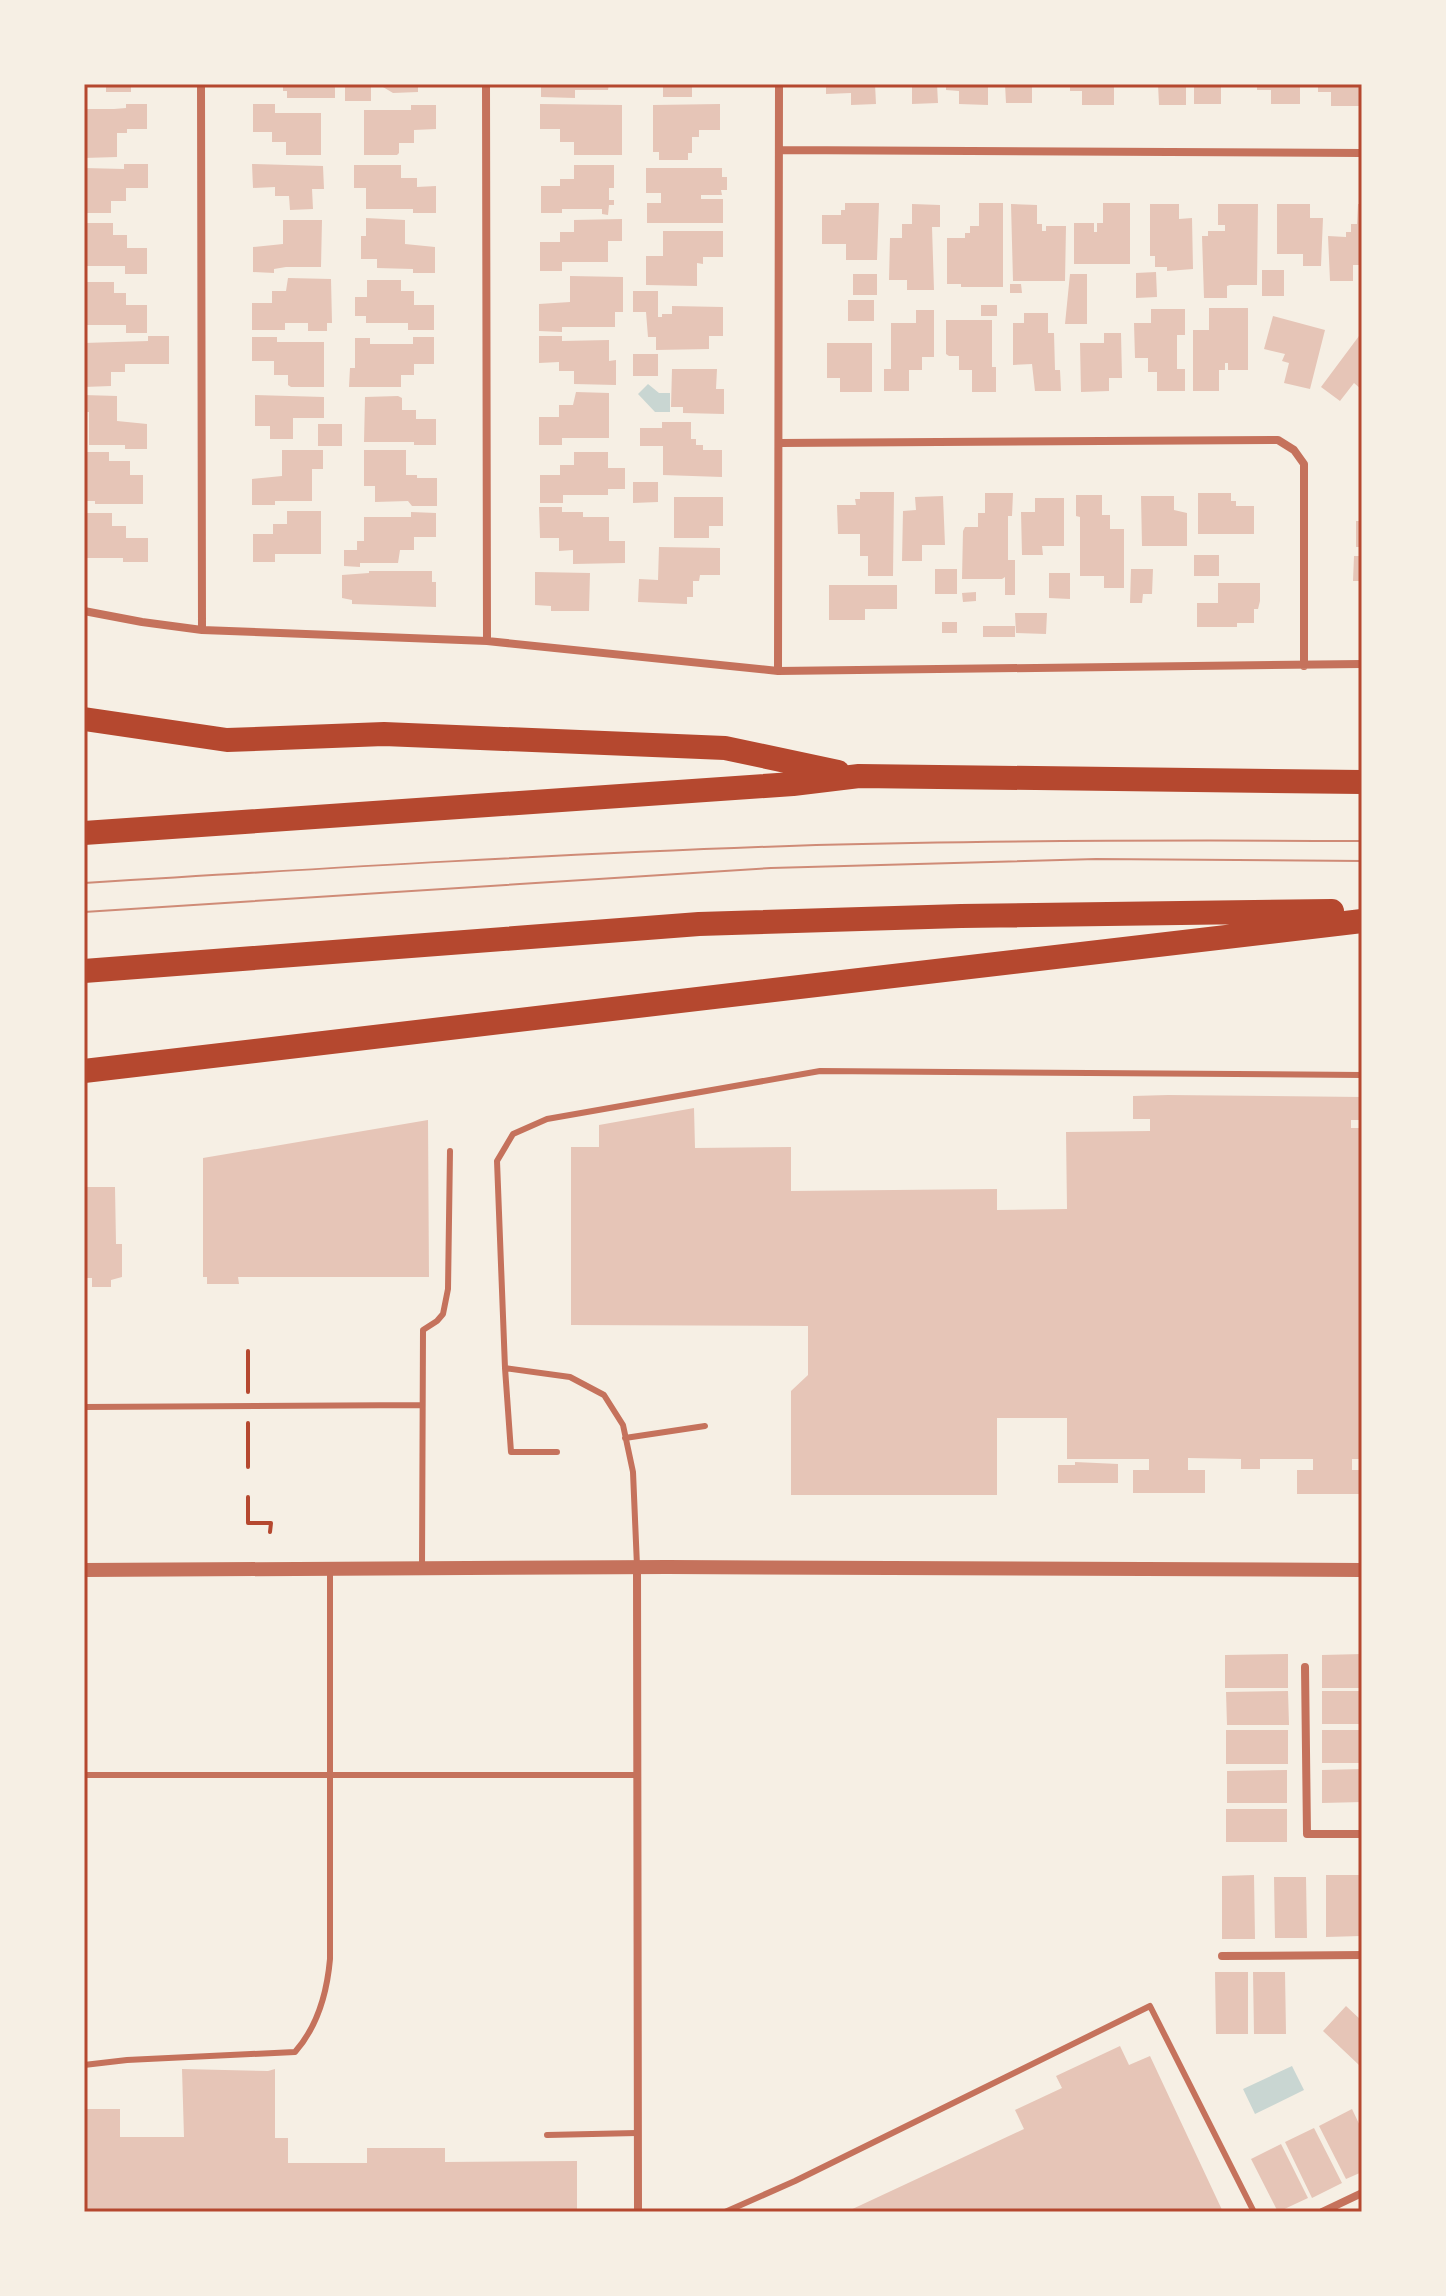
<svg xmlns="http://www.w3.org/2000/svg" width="1446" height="2296" viewBox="0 0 1446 2296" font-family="'Golos Text',sans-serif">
<rect width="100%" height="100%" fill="#f6efe4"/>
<path fill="#c9d6d2" d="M648 384 659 393H670V412H655L638 394Z
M1292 2066 1304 2090 1255 2114 1243 2089Z"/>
<path fill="#e6c5b7" d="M106 84H131V92H106Z
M283 84H335V98H287V91H283Z
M345 84H371V101H345Z
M383 84H418V92L393 93 383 87Z
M541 84H609L608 90H575V98L541 97Z
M663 84H692V97H663Z
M826 84H875L876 104 851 105V93L826 94Z
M912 84H937L938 103 912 104Z
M946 84H988V105L959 104V91L946 90Z
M1005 84H1032V103H1006Z
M1070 84H1114V105H1082V91H1070Z
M1158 84H1186V105H1159Z
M1194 84H1221V104H1194Z
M1257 84H1300V104H1271V90H1257Z
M1318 84H1360V106H1331V92H1318Z
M126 104H147V129H127V133H117V157L84 158V109H114L126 108Z
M253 104H275V113H321V155H286V142H272V132H253Z
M540 104 622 105V155H574V142H560V129H540Z
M720 104V130H699V137H692V153H688V160H659V152H653V105Z
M411 105H436V129L414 130V143H399V153L397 155H364V110H411Z
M124 164H148V188H126V201H111V213H84V168L124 169Z
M252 164 323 166 324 189H312L313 209 290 210 289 196H275V187L253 188Z
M354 165H401V178H417V187L436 186V213H413V209H366V188H354Z
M574 165H614V188H609V200H614V205H609L608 215 602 214V209H562V213H541V186H560V179H574Z
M646 168H722V177H727V190H721L722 195H701V199H723V223H647V203H661V193H646Z
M845 203H879L877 260H846V244H822V215H841V210H845Z
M979 203H1003V287H961V284H947V238H965V233H970V226H979Z
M1103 203H1130V264H1074V223H1094V232H1097V223H1103Z
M912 204 940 205V227H932L934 290H907V280H889L890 238H902V224H912Z
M1011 204 1037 205V224H1042V231H1046V226H1066L1065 281H1013Z
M1150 204H1179V219L1192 218 1193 269 1167 271V267H1155V256H1150Z
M1218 204H1258L1257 285H1230L1227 286V298H1204L1202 236H1208V231H1225V225H1218Z
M1277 204H1310V218H1323L1321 266H1303V254H1277Z
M1358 204H1362V265H1353V281H1330L1328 236 1346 237V232H1351V224H1357Z
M366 218 405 220V244L435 247V273H413V269L377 268V259H361V236H366Z
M622 219V241H608V262H562V271H540V242H560V232H574V220Z
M283 220H322L321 267H286L274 269V273L253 272V247L283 244Z
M84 223H113V235H127V248H147V274H125V266H84Z
M663 231H723V257H703V264L697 263V286L646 285V256H663Z
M1262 270H1284V296H1262Z
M1156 272 1157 297 1136 298V273Z
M853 274H877V295H853Z
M1070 274H1087V324H1065Z
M570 276 623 277V312H615V327H562V332L539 331V304L570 302Z
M288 278 331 279 332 323H327V331H308V323H285V330H252V303H272V291H286Z
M367 280H401V291H414V305H434V330H408V323H366V316H355V297H367Z
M84 282H114V293H126V305H147V333H126V325H84Z
M1010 284H1021L1022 293H1010Z
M633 291H658V317H662V314H672V306L723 307V336H709V349L656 350V337H648L646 312H633Z
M848 300H874V321H848Z
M981 305H997V316H981Z
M1209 308H1248V370H1228V363H1225V370H1219V391H1193V330H1209Z
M1151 309H1185V335H1177V369H1185V391H1157V372H1148V358H1135L1134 323H1151Z
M916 310H934V357H922V370H909V391H884V369H891V323H916Z
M1024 313H1048V333H1054L1055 370H1060L1061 391H1035L1032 364 1013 365V323H1024Z
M1273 316 1325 330 1310 389 1284 383 1289 363 1282 361 1285 354 1264 349Z
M946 320H992V367H996V392H972V370H959V356H949L946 354Z
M1104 333H1121L1122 378H1109V391L1081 392 1080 343H1104Z
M148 336H169V364H125V372H111V386L84 387V343L148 341Z
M539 336H562V341L609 340V361L616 360V385L574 384V371H559V362L539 363Z
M1359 336 1362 338V387L1361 389 1354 383 1340 401 1321 387Z
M252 337H277V342H324V387H291L288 385V375H274V361H252Z
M413 337H434V364H414V375H401V387H349L350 368H355V338H370V344H413Z
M827 343H872V392H840V378H827Z
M633 354H658V376H633Z
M672 369H717L716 389H724V414L683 413V407H671Z
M576 392 609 393V438H562V445H539V417H559V405H573Z
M84 395 117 396V421L147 424V449H125V445H89V412H84Z
M255 395 324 397V418H293V439H270V426H255Z
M398 396 402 398V410H416V419H436V445H414V442H364L365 397Z
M662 422H691V439H696V445H703V450H722V477L663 475V446H640V428H662Z
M318 424H342V446H318Z
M282 450H323V469H312V501H275V505H252V479L282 476Z
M364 450H406V475H417V478H437V506H412L408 501 375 502V486H364Z
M84 452H109V461H130V475H143V504H95V501H84Z
M574 452H608V468H625V489H608V495H563V503H540V475H560V465H574Z
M633 482H658V502L633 503Z
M860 492H894L893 576H868V556H860V534H838L837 505H856L855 499H860Z
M985 493H1013L1012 516H1008V560H1015V595H1005V577L1002 579H962L963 531 965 527H978V513H985Z
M1198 493H1231V501H1236V506H1254V534H1198Z
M1076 495H1102V515H1110V529H1124V588H1104V576H1080V517L1076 516Z
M943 496 945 545H922V561H902L903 511 916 510 915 497Z
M1141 496H1174V510L1187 513V546H1142Z
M674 497H723V526H709V538H674Z
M1035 498H1064V546H1042L1043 555H1022L1021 512H1035Z
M539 507H562V512H583V517H609V541H625V563L573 564V550L559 551V538H540Z
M287 511H321V554H275V562H253V534H273V524H287Z
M411 512 436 513V537H414V550H400L398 563H360V567L344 566V550H357V541H364V517H411Z
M84 513H112V526H126V538H148V562H123V558H84Z
M1356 521H1362V547H1356Z
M659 547 720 548V575H700L699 581H693V597H687V604L638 602 639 579 658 580Z
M1194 555H1219V576H1194Z
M1354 556H1362V581H1353Z
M935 569H957V594H935Z
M1131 569H1153L1152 594H1143L1142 603H1130Z
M369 571H432V582H436V607L352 604V600L342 598V575L369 573Z
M535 572 590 573 589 611H551V606L535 605Z
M1049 573H1070V599L1049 598Z
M1218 583H1260V601L1258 609H1254V623H1237V627H1197V603H1218Z
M829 585H897V609H865V620H829Z
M976 592V601L963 602 962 593Z
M1015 613H1047L1046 634 1016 633Z
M942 622H957V633H942Z
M983 626H1015V637H983Z
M1168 1095 1362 1097V1120H1351V1128H1362V1459H1352V1470H1362V1494H1297V1470H1313V1459H1260V1469H1241V1459L1188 1458V1470H1205V1493H1133V1470H1149V1459H1067V1418H997V1495H791V1391L808 1375V1326L571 1325V1147H599V1125L694 1108 695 1148 791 1147V1191L997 1189V1210L1067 1209 1066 1132 1150 1131V1119H1133V1096Z
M428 1120 429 1277H238L239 1284H207V1277H203V1158Z
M84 1187H115L116 1244H122V1277L111 1280V1287H92V1278H84Z
M1075 1462 1118 1464V1483H1058V1465H1075Z
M1288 1654V1688H1225V1655Z
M1362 1654V1688H1322V1655Z
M1288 1691 1289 1725H1227L1226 1692Z
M1322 1691H1362V1724H1322Z
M1226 1730H1288V1764H1226Z
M1322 1730H1362V1763H1322Z
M1362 1769V1802L1322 1803V1770Z
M1287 1770V1803H1227V1771Z
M1226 1809H1287V1842H1226Z
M1254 1875 1255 1939H1222V1876Z
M1326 1875H1360L1361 1936 1326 1937Z
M1274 1877H1306L1307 1938H1275Z
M1215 1972H1248V2034H1216Z
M1253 1972H1285L1286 2034H1254Z
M1346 2006 1362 2021V2061L1359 2065 1323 2031Z
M1120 2046 1129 2065 1150 2056 1223 2212H846L1024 2129 1015 2110 1062 2088 1056 2076Z
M182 2069 268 2071 275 2069V2138H288V2163H367V2148H445V2162L577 2161V2212H84V2109H120V2137H184Z
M1352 2109 1362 2130V2172L1346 2179 1319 2126Z
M1314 2128 1342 2183 1312 2198 1285 2142Z
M1281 2144 1308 2198 1278 2212 1251 2159Z"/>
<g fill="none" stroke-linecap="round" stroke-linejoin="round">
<path stroke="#b5482f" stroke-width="4" d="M248 1351V1392
M248 1423V1467
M248 1497V1523H271L270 1532"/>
<path stroke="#c5725c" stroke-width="6" d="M505 1368 511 1452H557
M84 1407 422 1405
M625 1438 705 1426
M637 1566 633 1472 623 1425 604 1395 570 1377 505 1368 497 1161 513 1134 547 1119 820 1071 1362 1075
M422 1568 423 1330 437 1321 443 1314 448 1289 450 1151
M84 1775H638
M84 2065 127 2060 295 2052C318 2026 327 1993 330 1959V1569
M547 2135 637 2133
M725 2212 795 2181 1150 2006 1254 2212"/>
<path stroke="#c5725c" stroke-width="8" d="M201 84 202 630
M486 84 487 641
M779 150 1362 153
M780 443 1278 440 1294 450 1304 464V666
M84 611 142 622 202 630 487 641 778 671 1362 664
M778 671 779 84
M637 1567 638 2212
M1305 1667 1307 1834H1362
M1222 1956 1362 1955
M1322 2212 1362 2193"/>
<path stroke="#c5725c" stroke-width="14" d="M84 1570 667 1567 1362 1570"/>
<path stroke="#b5482f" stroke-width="24" d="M84 719 227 740 384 734 725 748 838 772
M84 833 793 784 859 776 1362 782
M84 971 699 924 961 916 1332 911
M84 1071 1362 921"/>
<path stroke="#cf8b77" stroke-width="2" d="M84 883C328 868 572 853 816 845 998 840 1180 840 1362 841
M84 912 771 868 1096 859 1362 861"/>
</g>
<rect width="1446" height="2296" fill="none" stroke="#f6efe4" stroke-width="172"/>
<rect x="86" y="86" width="1274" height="2124" fill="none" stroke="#b5482f" stroke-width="3"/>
</svg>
